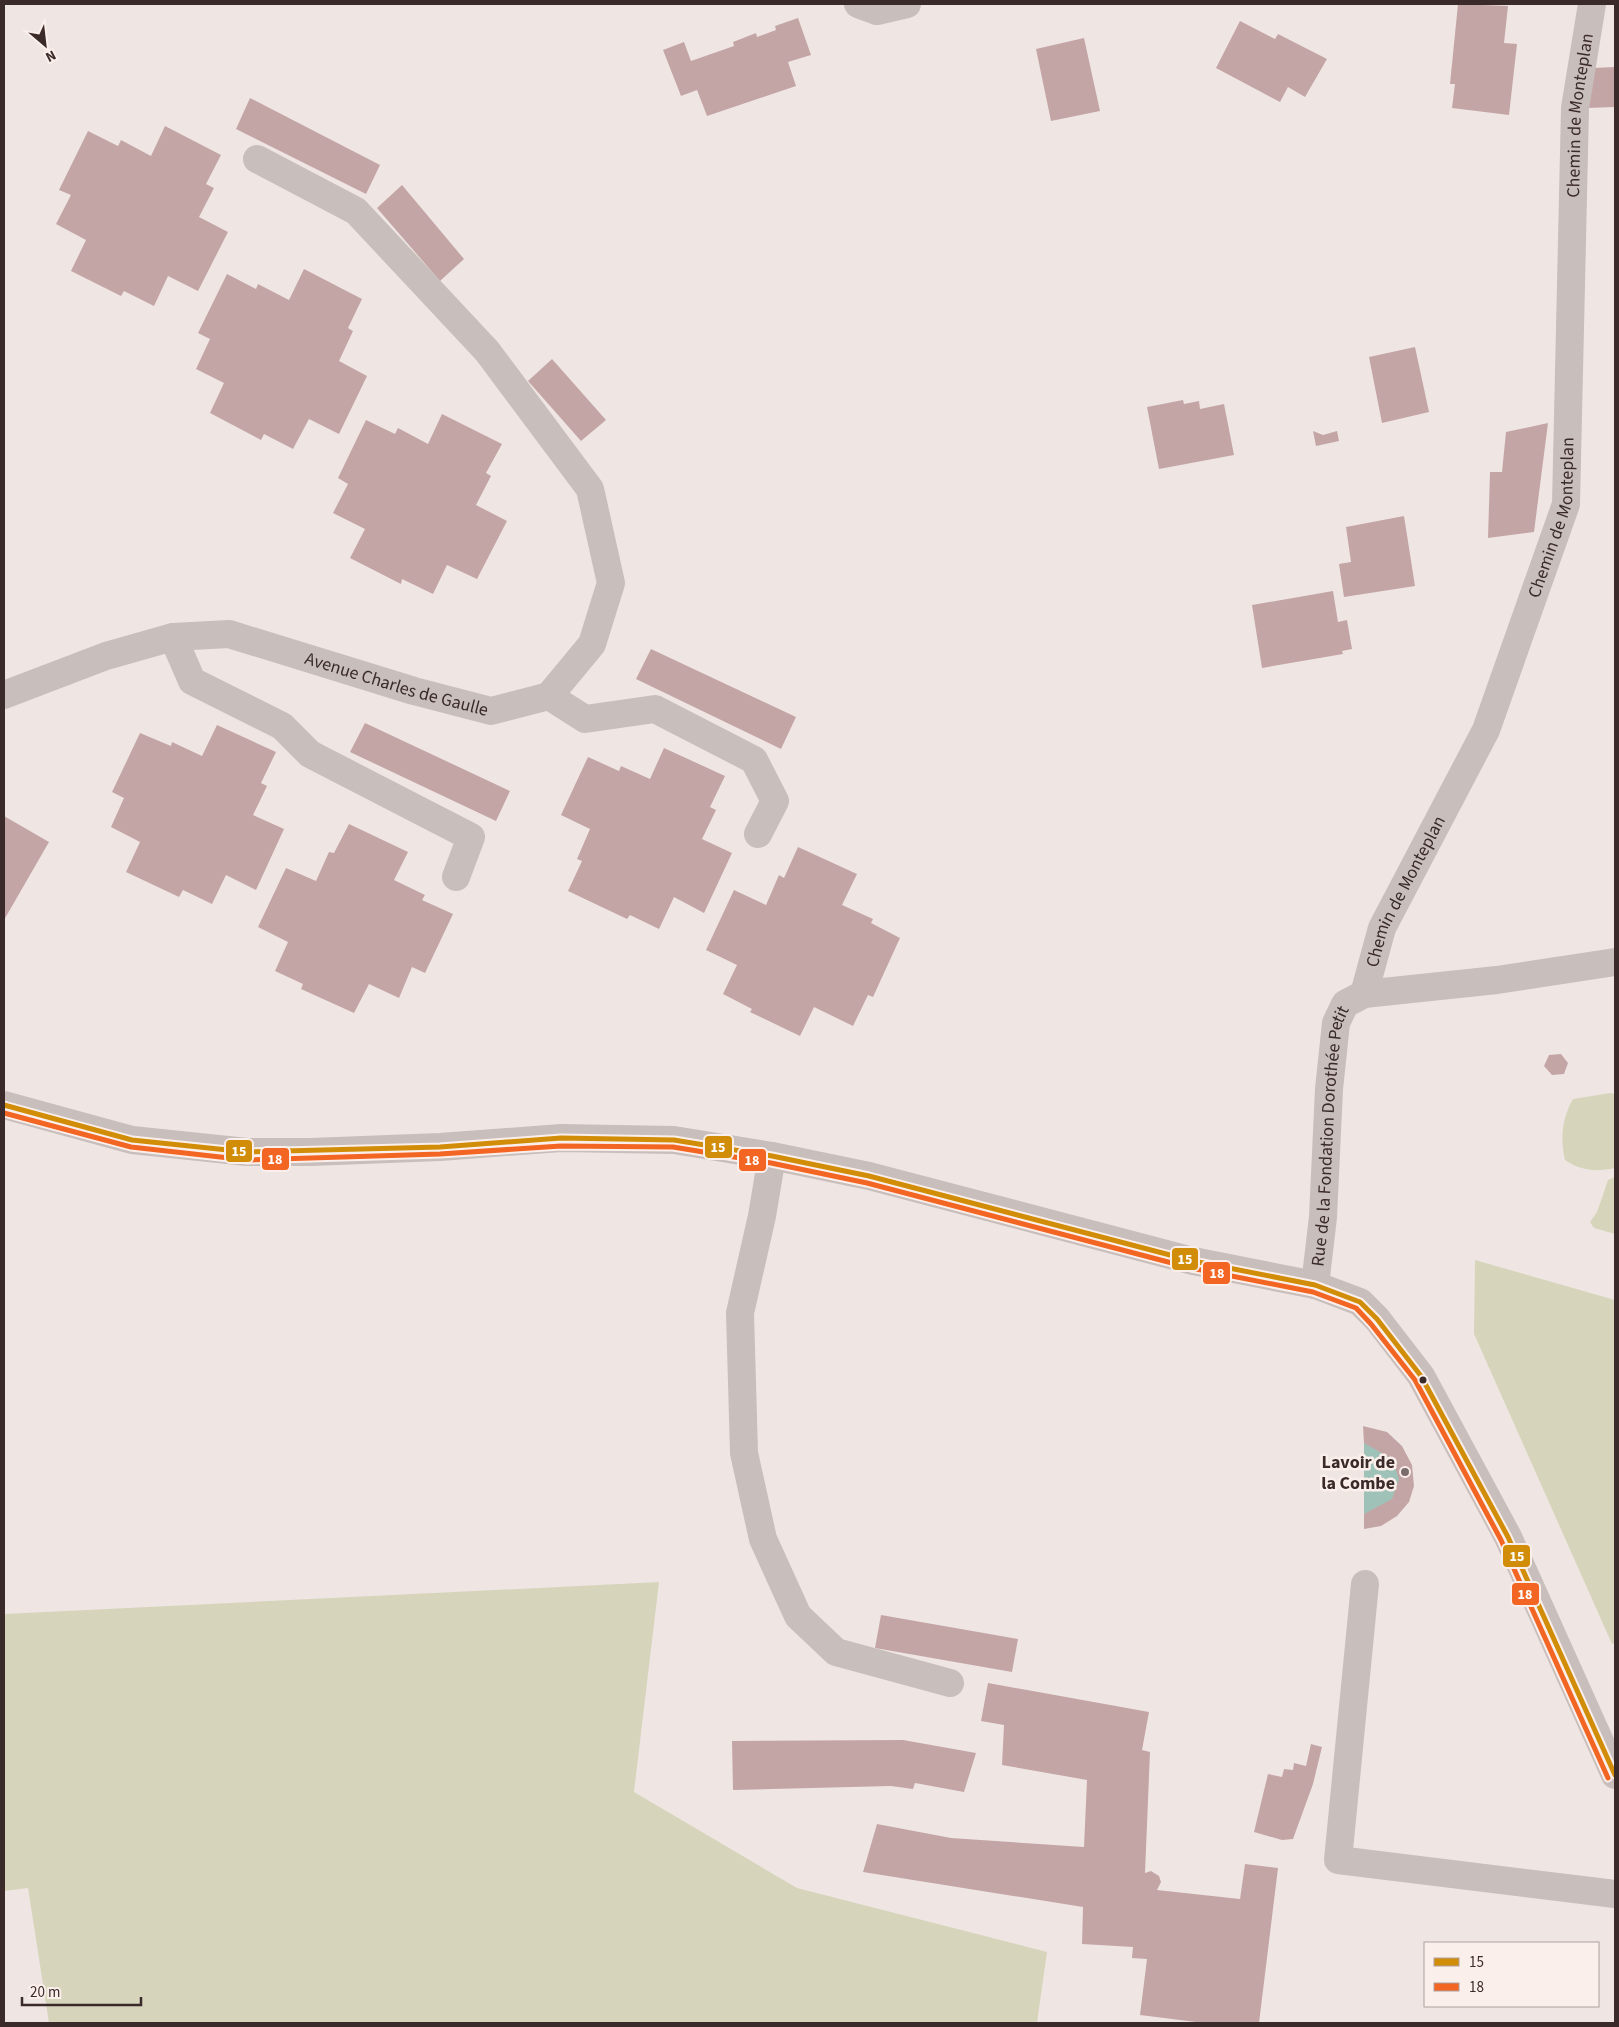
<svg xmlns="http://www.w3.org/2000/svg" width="1619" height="2027" viewBox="0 0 1619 2027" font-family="'Source Sans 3',sans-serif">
<rect width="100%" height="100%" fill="#efe6e3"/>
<path fill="#d7d4bc" d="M1610 1093 1615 1094V1168C1597 1172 1581 1171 1565 1160 1560 1138 1562 1118 1573 1099Z
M1615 1177V1234L1594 1228 1590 1222 1597 1212 1608 1180Z
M1475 1260 1615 1300V1643L1612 1644 1474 1334Z
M659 1582 634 1792 797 1888 1047 1952 1037 2023H49L28 1888 4 1891V1614Z"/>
<path fill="#9ec2b8" d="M1364 1440C1389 1450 1392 1453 1402 1479L1392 1501 1364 1517Z"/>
<path fill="#c4a5a5" d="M1458 4 1508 6 1504 43 1517 44 1509 115 1452 108 1455 84H1450Z
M798 18 811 55 788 62 796 86 707 116 697 90 681 96 663 50 684 42 691 61 734 46 733 42 756 33 757 37 776 30 775 26Z
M1240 21 1275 39 1278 34 1327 59 1305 97 1288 87 1280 102 1216 68Z
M1084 38 1100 111 1051 121 1036 49Z
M1615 67V107L1586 108 1592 68Z
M250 98 380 165 366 194 236 129Z
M165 126 221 155 206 184 214 188 199 217 228 232 198 291 168 276 154 306 124 291 121 296 71 271 86 240 56 224 71 195 59 190 88 131 118 146 121 140 151 156Z
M402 185 464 259 440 281 377 208Z
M304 269 362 299 348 328 353 331 339 361 367 376 339 434 309 419 293 449 264 434 261 440 210 413 224 383 196 369 210 339 198 333 227 274 256 289 258 284 289 300Z
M1415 347 1429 412 1382 423 1369 357Z
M552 359 606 420 581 441 528 381Z
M1183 400 1184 404 1199 401 1200 409 1224 404 1234 455 1159 469 1147 407Z
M442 414 502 444 486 473 491 476 476 505 507 521 477 579 447 565 433 594 402 579 401 584 350 558 365 529 333 513 348 484 338 478 366 420 395 434 398 428 428 444Z
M1548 423 1534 532 1488 538 1490 472H1502L1506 432Z
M1313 431 1323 435 1337 431 1339 441 1316 446Z
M1404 516 1415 586 1344 597 1339 564 1351 562 1346 527Z
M1333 591 1338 622 1347 620 1352 649 1342 651 1343 654 1262 668 1252 605Z
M651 649 796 717 781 749 636 679Z
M365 723 510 791 496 821 350 752Z
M217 725 276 752 261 783 267 786 253 815 284 829 256 890 226 875 212 904 183 890 179 897 126 872 140 842 111 827 124 798 112 792 140 733 171 746 172 742 202 756Z
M664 748 725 776 710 807 716 810 702 839 732 853 704 913 674 897 659 929 630 915 627 919 568 891 582 861 577 859 590 829 561 815 588 757 619 771 621 766 650 779Z
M4 816 49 842 4 920Z
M349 824 408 852 394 880 425 895 422 900 453 914 425 973 412 967 399 998 369 984 354 1013 301 989 303 984 275 971 288 942 258 927 286 868 316 881 329 852 334 853Z
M798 847 857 874 842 905 873 919 871 923 900 938 873 997 868 995 853 1026 814 1007 800 1036 750 1012 752 1009 723 994 737 965 706 950 734 890 766 905 779 875 784 878Z
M1561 1054 1568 1063 1564 1074 1552 1075 1544 1066 1549 1055Z
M1363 1426 1387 1432 1402 1446 1412 1465 1414 1486 1409 1502 1397 1516 1381 1526 1364 1529V1514L1392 1499 1399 1479 1392 1459 1364 1443Z
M881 1615 1018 1639 1012 1672 875 1648Z
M988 1683 1149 1712 1142 1750 1150 1752 1145 1873 1151 1871 1159 1876 1161 1882 1157 1890 1240 1899 1245 1864 1278 1868 1259 2023H1204L1140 2015 1147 1959 1132 1958 1133 1947 1082 1944 1083 1907 863 1872 877 1824 951 1838 1084 1847 1087 1780 1002 1765 1004 1725 981 1721Z
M903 1740 976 1753 964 1792 915 1783 913 1789 891 1786 733 1790 732 1741Z
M1311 1744 1322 1747 1313 1784 1293 1839 1282 1840 1254 1832 1268 1774 1282 1777 1284 1769 1293 1770 1294 1763 1306 1766Z"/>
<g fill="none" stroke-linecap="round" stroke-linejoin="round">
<g stroke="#c8bebc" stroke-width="28">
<path d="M858 4 877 11 907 4"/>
<path d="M173 637 192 681 282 726 310 754 471 837 456 877"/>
<path id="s1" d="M4 695 106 656 173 637 229 634 414 691 491 711 549 696 592 644 611 583 590 489 487 351 356 211 257 159"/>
<path d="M549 696 585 719 655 709 754 760 775 801 758 834"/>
<path id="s2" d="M1364 994 1382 928 1486 730 1566 504 1575 108 1592 4"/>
<path d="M4 1105 132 1140 247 1152H311L440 1147 561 1138 674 1140 772 1156 869 1176 1193 1261 1315 1285 1360 1302 1377 1319 1421 1376 1508 1537 1615 1775"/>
<path d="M772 1156 762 1216 740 1313 744 1453 763 1539 798 1616 836 1652 950 1683"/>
<path id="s3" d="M1315 1285 1323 1217 1329 1089 1336 1023 1345 1004 1364 994 1497 980 1615 962"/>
<path d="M1365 1584 1338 1860 1615 1894"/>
</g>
<g stroke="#fbefeb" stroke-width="9">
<path id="bus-1" d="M4 1105 132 1140 247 1152 440 1147 561 1138 674 1140 772 1156 869 1176 1193 1261 1315 1285 1360 1302 1377 1319 1421 1376 1508 1537 1615 1775"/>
</g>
<g stroke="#fbefeb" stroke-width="9">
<path id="bus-2" d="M4 1113 131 1147 247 1160 440 1154 561 1146 673 1147 771 1163 867 1183 1191 1268 1313 1292 1356 1308 1371 1324 1415 1380 1501 1540 1608 1778"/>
</g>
<use href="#bus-1" stroke="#d18d08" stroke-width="5"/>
<use href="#bus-2" stroke="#f26522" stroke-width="5"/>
</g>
<circle fill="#3a2a29" stroke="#fbefeb" stroke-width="2" cx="1423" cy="1380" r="4.5"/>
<circle fill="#796c6a" stroke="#fbefeb" stroke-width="2" cx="1405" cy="1472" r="5"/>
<g text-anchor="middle" stroke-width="5" stroke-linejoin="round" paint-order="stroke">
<g font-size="18" fill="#3a2a29" stroke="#fbefeb">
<text dy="6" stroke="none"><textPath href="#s2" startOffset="921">Chemin de Monteplan</textPath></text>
<text dy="6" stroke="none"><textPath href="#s2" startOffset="516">Chemin de Monteplan</textPath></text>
<text dy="6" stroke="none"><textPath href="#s1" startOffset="410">Avenue Charles de Gaulle</textPath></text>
<text dy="6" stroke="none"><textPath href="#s2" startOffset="111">Chemin de Monteplan</textPath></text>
<text dy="6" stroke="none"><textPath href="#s3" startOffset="150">Rue de la Fondation Dorothée Petit</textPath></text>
</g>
<g font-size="18" font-weight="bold" fill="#3a2a29" stroke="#fbefeb" text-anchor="end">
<text x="1395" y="1468">Lavoir de<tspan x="1395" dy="21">la Combe</tspan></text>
</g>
</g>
<g stroke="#fbefeb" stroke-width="2">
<rect x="704" y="1135" width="29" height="24" rx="5" fill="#d18d08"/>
<rect x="225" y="1139" width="28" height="24" rx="5" fill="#d18d08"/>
<rect x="261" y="1147" width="29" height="24" rx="5" fill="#f26522"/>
<rect x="738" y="1148" width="29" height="24" rx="5" fill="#f26522"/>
<rect x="1171" y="1247" width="28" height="24" rx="5" fill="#d18d08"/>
<rect x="1202" y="1261" width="29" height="24" rx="5" fill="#f26522"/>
<rect x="1502" y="1544" width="29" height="24" rx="5" fill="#d18d08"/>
<rect x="1511" y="1582" width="29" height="24" rx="5" fill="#f26522"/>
</g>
<g font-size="14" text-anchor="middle" font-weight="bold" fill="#fff">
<text x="718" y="1152">15</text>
<text x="239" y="1156">15</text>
<text x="275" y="1164">18</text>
<text x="752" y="1165">18</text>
<text x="1185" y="1264">15</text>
<text x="1217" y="1278">18</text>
<text x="1517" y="1561">15</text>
<text x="1525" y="1599">18</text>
</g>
<rect width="1619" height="2027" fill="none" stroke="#3a2a29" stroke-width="10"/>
<rect x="1424" y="1942" width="175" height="65" fill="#fbefeb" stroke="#aea09d"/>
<rect x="1434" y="1958" width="25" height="8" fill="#d18d08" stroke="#aea09d"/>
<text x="1469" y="1967" font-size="15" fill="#3a2a29">15</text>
<rect x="1434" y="1983" width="25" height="8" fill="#f26522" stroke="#aea09d"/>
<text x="1469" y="1992" font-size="15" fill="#3a2a29">18</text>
<g transform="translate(45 45) rotate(152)" stroke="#fbefeb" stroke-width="4" paint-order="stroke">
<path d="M0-4L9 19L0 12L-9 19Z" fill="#3a2a29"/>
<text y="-8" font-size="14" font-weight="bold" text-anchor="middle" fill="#3a2a29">N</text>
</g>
<path d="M22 1997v8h119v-8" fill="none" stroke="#3a2a29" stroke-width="2.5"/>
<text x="30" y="1997" font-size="15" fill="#3a2a29" stroke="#fbefeb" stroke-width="4" paint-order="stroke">20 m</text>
</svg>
